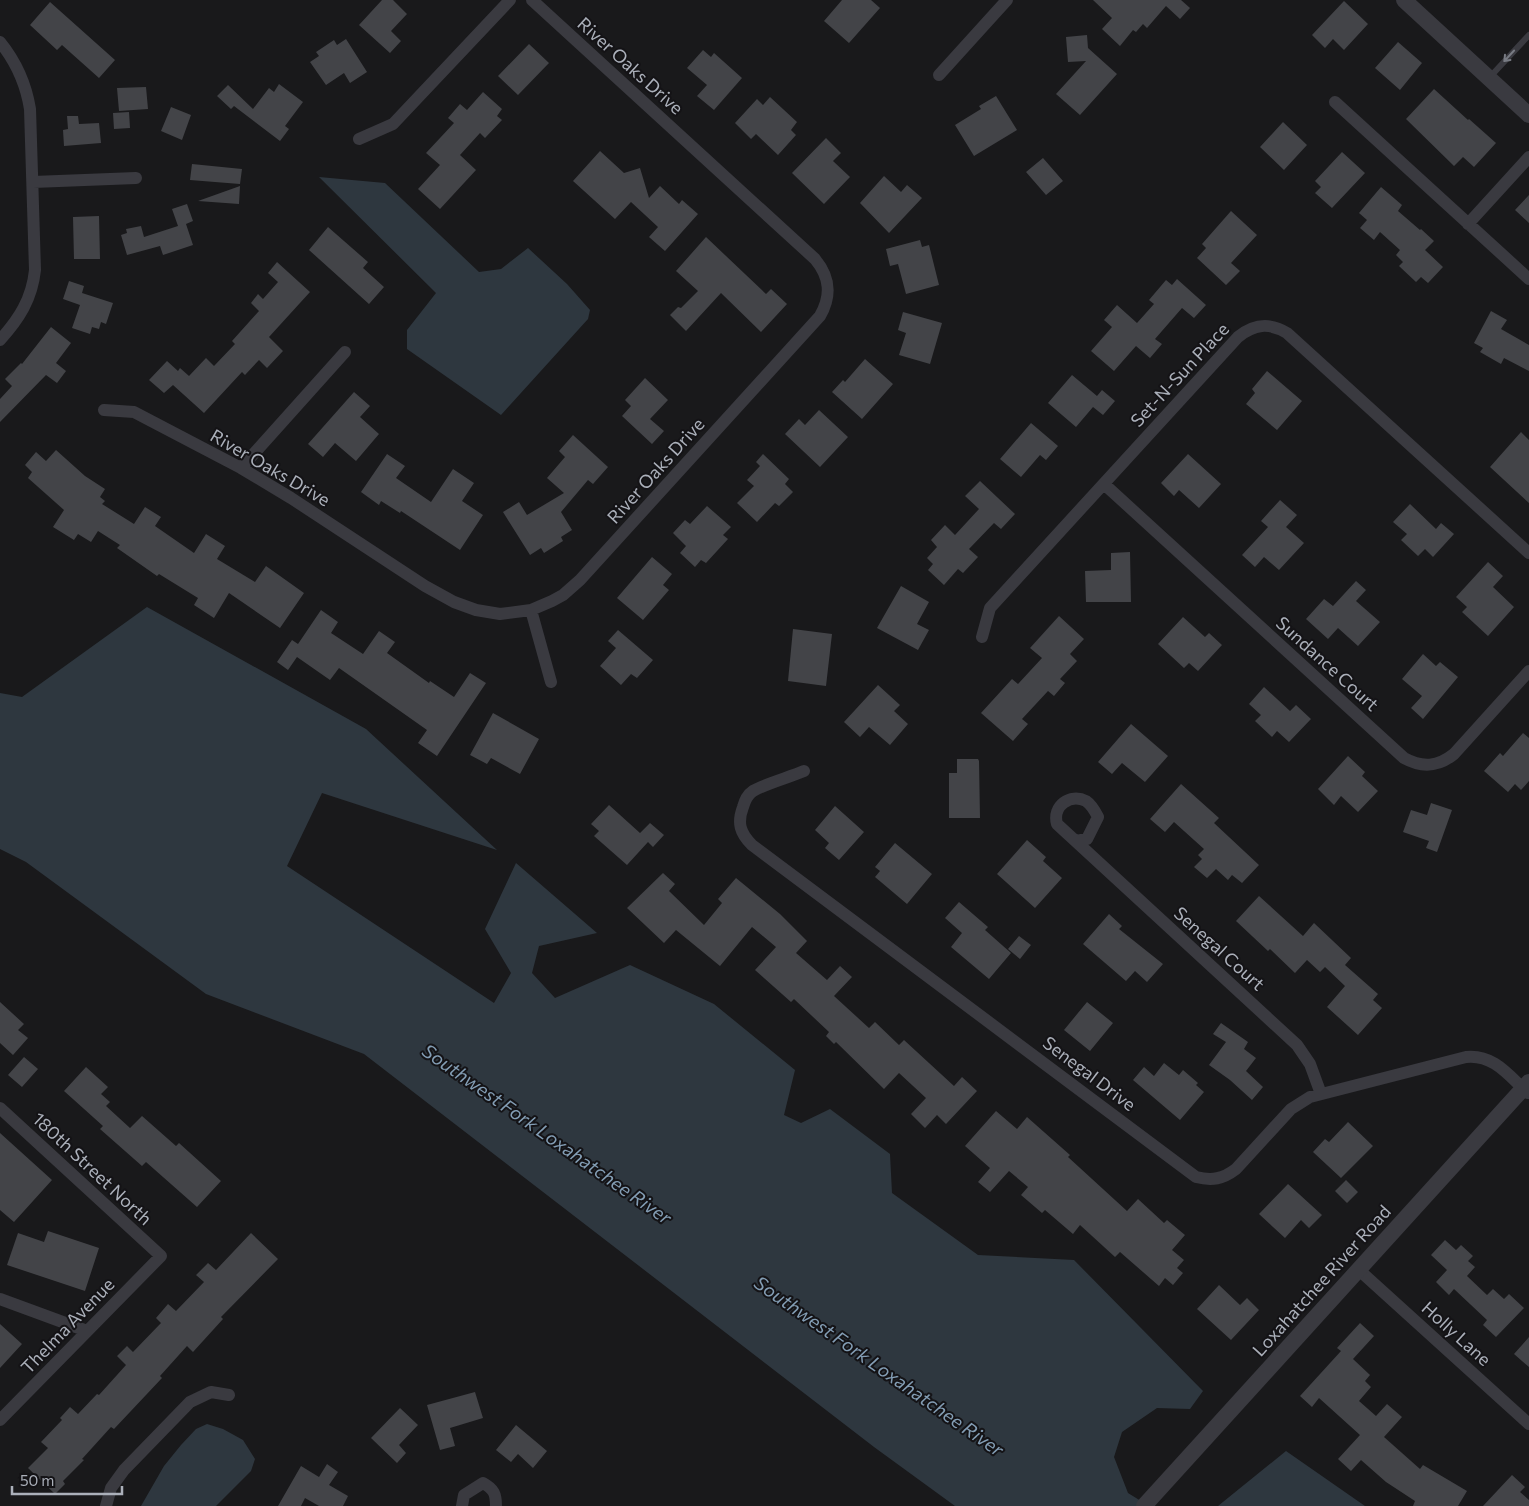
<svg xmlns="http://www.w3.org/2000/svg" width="1529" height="1506" viewBox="0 0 1529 1506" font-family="Commissioner,sans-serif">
<rect width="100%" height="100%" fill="#19191b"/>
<path fill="#2e373f" d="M319 177 385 183 479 272 501 269 528 248 567 284 590 310 588 319 501 415 407 349V330L436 293Z
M147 607 366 729 497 850 322 793 287 866 494 1003 511 973 485 929 516 863 597 933 539 946 532 973 555 998 630 965 714 1004 795 1070 784 1115 801 1123 830 1109 890 1154 892 1193 978 1255 1074 1260 1203 1391 1190 1409 1157 1408 1122 1432 1114 1457 1128 1493 1149 1506H955L874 1447 364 1054 206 994 26 862 0 849V693L22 697Z
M207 1424 223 1429 243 1440 255 1459 251 1471 216 1506H141L164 1466 181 1445 196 1429Z
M1286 1451 1365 1506H1218Z"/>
<path fill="#434448" d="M382 0H393L407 14 391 31 401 41 390 53 359 25Z
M842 0H871L880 8 849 43 824 21Z
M1093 0H1181L1190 8 1180 19 1166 6 1147 28 1143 24 1136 32 1133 30 1120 46 1102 29 1112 18Z
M1344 1 1368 24 1344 50 1333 39 1325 48 1312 35Z
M50 2 115 60 99 78 62 45 57 50 30 25Z
M1087 35 1088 48 1117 74 1080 115 1056 94 1086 61 1068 62 1066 37Z
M346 39 367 72 350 83 344 73 326 85 310 62 319 56 316 52 334 40 337 45Z
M1398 42 1422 63 1400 90 1375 68Z
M529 44 549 63 518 95 498 76Z
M703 50 711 57 714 53 742 78 714 110 697 96 707 85 687 68Z
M279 84 303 102 285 126 289 129 280 141 234 106 231 109 217 96 228 85 253 109 269 88 274 92Z
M146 87 148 109 119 111 117 88Z
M1434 89 1468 120 1469 119 1496 143 1474 167 1463 157 1454 166 1406 119Z
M483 92 502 109 497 116 502 120 485 138 480 133 460 155 476 170 440 209 418 189 440 165 426 153 454 123 448 118 460 104 467 110Z
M996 96 1017 130 974 156 955 125 981 109 979 106Z
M770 97 797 122 791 130 796 135 778 155 756 134 751 139 735 123 757 99 763 105Z
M171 107 191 115 182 140 161 131Z
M129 112 130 128 114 129 113 113Z
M67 116H78L79 124 99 123 101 143 64 146 63 130 68 129Z
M1283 122 1307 145 1284 170 1260 147Z
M826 138 841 153 833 161 850 177 824 204 792 173Z
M600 151 624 173 640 168 649 198 660 186 679 204 682 200 698 214 665 251 649 237 658 227 631 202 615 219 573 181Z
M1342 152 1365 173 1332 208 1315 193 1321 187 1315 181Z
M1043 158 1063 181 1046 195 1026 172Z
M192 164 242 169 240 184 190 180Z
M884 176 901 192 907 185 922 198 889 233 860 203Z
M240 186 239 204 198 201Z
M1381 187 1402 205 1398 211 1420 230 1421 229 1434 241 1425 250 1443 267 1428 283 1421 277 1416 282 1399 266 1403 262 1396 255 1400 250 1380 232 1374 240 1360 228 1367 220 1359 213Z
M1529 195V223L1515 210Z
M187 204 193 221 186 224 193 245 163 255 160 246 127 255 121 235 127 233 126 229 141 226 144 237 178 226 172 209Z
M1231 211 1257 235 1231 263 1240 271 1226 285 1197 258 1206 248 1202 244Z
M99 216 100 259H74L73 217Z
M328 227 368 262 363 268 384 287 369 304 309 250Z
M706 237 766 294 771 289 787 304 761 332 721 293 686 331 670 315 678 307 681 308 698 291 676 271Z
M920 240 922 247 929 245 939 285 906 294 898 264 890 266 886 249Z
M277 262 310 292 269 337 283 351 267 368 259 360 245 375 242 372 204 413 173 385 164 393 149 380 167 361 178 371 180 368 189 376 206 358 214 366 235 344 232 341 259 311 251 303 258 294 263 299 278 282 268 273Z
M1177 279 1206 305 1194 318 1182 308 1155 339 1162 344 1150 358 1136 346 1114 371 1091 351 1112 327 1104 320 1117 305 1137 323 1154 304 1149 300 1166 280 1172 285Z
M69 281 84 286 82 293 113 303 106 324 101 322 99 329 92 327 90 334 72 328 80 305 63 299Z
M1491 311 1507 320 1501 329 1529 345V371L1504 358 1501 364 1480 352 1483 348 1474 343Z
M903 312 942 323 930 364 899 355 906 333 898 330Z
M51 327 71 343 56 363 66 371 57 383 46 375 0 422V399L12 386 5 379 21 363 22 364Z
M865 359 893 384 862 419 832 392 843 380 845 382Z
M1267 371 1302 401 1277 430 1246 404 1255 393 1252 389Z
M1072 375 1097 396 1102 390 1115 401 1103 415 1093 407 1076 427 1048 403Z
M645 378 668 400 650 419 664 431 652 444 622 416 631 406 625 400Z
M354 392 370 406 360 417 379 434 356 461 335 443 323 457 308 444Z
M819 410 848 437 820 467 785 434 799 419 805 425Z
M1031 423 1058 446 1046 460 1040 455 1021 477 1000 459Z
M1521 432 1529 440V503L1490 467Z
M573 435 608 467 593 484 588 480 561 512 572 530 561 537 563 541 544 553 541 548 530 555 503 512 519 502 527 515 564 493 547 478 565 457 559 451Z
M56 450 85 476 105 489 100 497 105 501 102 504 134 524 145 507 161 517 155 526 194 553 206 534 225 546 217 559 255 582 266 566 304 593 280 628 229 593 214 618 194 605 198 598 159 574 157 576 117 548 120 545 98 531 91 542 78 534 74 540 53 527 64 510 28 478 32 472 25 465 36 452 46 461Z
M387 454 405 466 396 478 431 502 453 469 474 483 462 501 483 515 460 550 401 511 400 513 381 501 379 505 361 492Z
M763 454 789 479 785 484 793 492 779 506 775 503 757 522 737 503 754 486 747 480 760 466 756 462Z
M1188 454 1221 484 1199 508 1179 490 1174 496 1161 483Z
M980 481 1015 514 1001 529 994 523 969 549 978 557 963 573 958 569 944 585 928 570 933 564 927 558 937 547 931 540 945 525 955 535 979 509 965 496Z
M1280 500 1297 515 1286 527 1304 543 1279 570 1264 557 1255 567 1242 555 1268 527 1261 521Z
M1410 504 1436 529 1441 523 1454 534 1433 557 1425 549 1418 556 1401 540 1407 534 1393 522Z
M707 506 731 527 723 535 728 539 706 563 701 560 695 567 680 553 686 546 673 533 685 520 690 524Z
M1130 552 1131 602H1086L1085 571 1111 570V553Z
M652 557 672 574 663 585 669 590 643 620 617 598Z
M1488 562 1503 576 1493 587 1514 607 1488 636 1462 612 1467 607 1456 597Z
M1356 581 1366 590 1356 601 1380 622 1358 646 1338 628 1328 639 1306 619 1324 599 1333 606Z
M901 586 929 602 917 624 929 630 918 650 877 628Z
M321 610 338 622 331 633 363 654 379 631 395 642 387 653 429 683 430 681 454 697 470 673 486 683 437 756 418 743 427 730 339 668 330 680 297 657 288 670 277 662 292 640 298 644Z
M1059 616 1084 639 1070 654 1077 661 1060 679 1065 683 1054 696 1048 691 1022 719 1028 724 1013 741 981 713 1012 679 1018 684 1042 658 1030 648Z
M1183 617 1205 637 1209 633 1222 645 1198 671 1189 663 1184 668 1158 644Z
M793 629 832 634 826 686 788 681Z
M618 630 653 660 637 678 631 674 621 685 600 666 616 648 608 641Z
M1423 654 1436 666 1440 662 1458 677 1423 719 1411 708 1422 696 1402 679Z
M878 685 900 705 894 711 908 724 890 745 869 727 860 737 844 722Z
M1264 687 1290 711 1296 705 1311 719 1289 742 1277 731 1272 737 1255 721 1261 715 1249 704Z
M493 713 539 739 520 774 491 758 487 764 470 755Z
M1131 724 1168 756 1145 782 1122 763 1112 774 1098 762Z
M1523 733 1529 738V781L1521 790 1515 784 1508 792 1484 771 1500 753 1503 756Z
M1348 756 1365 772 1362 776 1378 791 1358 812 1341 796 1334 805 1318 789Z
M957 759H978L979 761 980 818H949V773H957Z
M1181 784 1219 818 1214 823 1259 865 1242 883 1232 875 1228 880 1216 869 1207 878 1194 867 1202 859 1198 855 1204 849 1174 822 1165 832 1150 819Z
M1431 803 1452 810 1437 852 1426 848 1429 841 1403 832 1411 810 1427 815Z
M609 805 640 833 650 823 664 835 653 847 648 842 627 865 594 836 599 831 591 824Z
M835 806 864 832 839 860 825 848 829 843 815 830Z
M1027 840 1046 857 1043 861 1062 878 1035 908 997 874Z
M895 843 932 874 907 904 875 877 880 871 875 867Z
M663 873 675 884 669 891 704 925 722 903 718 899 736 878 780 914 807 941 796 953 827 980 840 966 852 977 834 996 869 1028 875 1022 899 1045 904 1040 954 1086 962 1077 977 1091 946 1124 937 1115 925 1128 911 1114 926 1098 899 1073 884 1089 836 1042 834 1044 826 1036 829 1032 794 999 791 1002 755 970 776 947 752 927 720 966 676 930 664 943 627 908Z
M1259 896 1303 936 1314 923 1351 958 1345 965 1378 994 1373 1000 1382 1008 1358 1035 1327 1007 1345 986 1325 967 1320 972 1307 960 1295 973 1270 949 1268 951 1236 921Z
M959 902 988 927 985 930 1011 953 989 979 951 947 962 933 945 918Z
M1109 914 1122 926 1119 929 1163 964 1147 982 1135 971 1126 981 1083 944Z
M1019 936 1031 945 1020 959 1008 949Z
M0 1002 24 1024 18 1030 28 1038 13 1055 0 1043Z
M1087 1002 1113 1023 1090 1051 1064 1030Z
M1221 1023 1248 1042 1244 1049 1256 1058 1246 1071 1263 1087 1252 1100 1230 1080 1209 1065 1226 1042 1213 1034Z
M24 1057 38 1069 22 1087 8 1075Z
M1164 1063 1179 1075 1183 1070 1198 1083 1196 1085 1204 1092 1180 1120 1133 1080 1144 1067 1154 1076Z
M86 1067 108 1087 101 1094 110 1102 106 1106 130 1128 142 1116 176 1146 179 1143 221 1181 197 1207 146 1162 142 1166 100 1129 103 1126 64 1091Z
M996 1111 1017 1129 1027 1117 1070 1155 1068 1157 1127 1211 1138 1199 1164 1223 1167 1220 1185 1235 1172 1250 1184 1260 1177 1268 1183 1273 1173 1285 1165 1278 1159 1286 1120 1252 1115 1257 1080 1225 1073 1234 1045 1210 1042 1213 1021 1195 1028 1187 1009 1171 990 1192 978 1182 990 1168 965 1146Z
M1348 1122 1373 1146 1341 1178 1313 1152 1325 1139 1329 1142Z
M0 1133 52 1180 14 1222 0 1210Z
M1346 1180 1358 1192 1347 1203 1335 1191Z
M1288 1184 1322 1215 1309 1228 1301 1220 1285 1238 1259 1214Z
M48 1231 99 1248 85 1291 7 1265 18 1233 44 1242Z
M251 1233 278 1259 221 1317 223 1319 193 1352 187 1346 160 1376 162 1378 114 1429 111 1427 82 1459 84 1460 63 1481 65 1484 55 1494 28 1468 48 1448 41 1442 62 1420 60 1418 70 1407 78 1414 97 1394 99 1395 126 1365 117 1356 127 1346 133 1352 161 1323 156 1318 168 1304 176 1311 204 1282 196 1275 208 1263 216 1270Z
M1445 1240 1456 1250 1461 1245 1473 1256 1468 1261 1475 1267 1467 1276 1487 1295 1493 1289 1504 1299 1509 1294 1524 1308 1496 1337 1483 1325 1487 1320 1454 1289 1449 1295 1436 1282 1447 1270 1431 1255Z
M1219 1285 1240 1305 1247 1298 1259 1310 1231 1340 1197 1309Z
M1360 1323 1374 1336 1353 1359 1370 1375 1365 1381 1371 1387 1359 1401 1376 1416 1387 1404 1402 1417 1384 1437 1420 1469 1423 1465 1467 1491 1458 1506H1413L1415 1501 1386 1482 1361 1460 1351 1471 1338 1459 1360 1435 1319 1398 1312 1407 1300 1396 1341 1351 1337 1348Z
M0 1324 22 1344 0 1368Z
M1529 1337V1367L1514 1354Z
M475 1392 483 1418 450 1428 455 1446 440 1450 427 1405Z
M400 1408 418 1425 399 1445 406 1453 397 1463 371 1438Z
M516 1425 547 1451 533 1468 518 1454 511 1462 496 1450Z
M327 1464 338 1472 329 1485 348 1496 343 1506H319L305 1498 301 1506H278L301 1466 319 1477Z
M1512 1475 1525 1487 1520 1492 1529 1500V1506H1483Z"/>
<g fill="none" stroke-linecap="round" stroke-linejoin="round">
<path stroke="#3a3a40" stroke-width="6" d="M1489 78 1529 35"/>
<path stroke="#3a3a40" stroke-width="12" d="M0 42C17 63 26 84 30 109L35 270C32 299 19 319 0 340
M939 75 1007 0
M1335 102 1529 279
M359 139 393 124 510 0
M33 182 136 178
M1468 224 1529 157
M104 410 134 412 241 468 291 498 425 586 454 602 476 610 500 614 531 610 552 601 563 595 580 580 820 316C832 295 830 277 815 259L532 0
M241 468 345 352
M1104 484 1404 758C1422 768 1438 767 1454 754L1529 671
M531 610 551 682
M982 637 990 608 1238 337C1254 324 1269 322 1287 333L1529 553
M804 771C790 777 765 784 753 791 747 795 745 800 743 807 737 823 740 833 752 845L1196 1177C1212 1181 1223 1179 1236 1169L1291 1109 1310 1097 1466 1057C1494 1054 1509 1076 1528 1093
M1076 841 1087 839 1098 817C1095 811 1092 805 1086 801 1070 793 1052 806 1057 824L1297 1045 1310 1064 1321 1094
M0 1108 161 1256 0 1420
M1359 1270 1529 1424
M0 1299 87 1331
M106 1506 111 1488 124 1470 190 1402 211 1392 229 1395
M462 1506 464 1495 483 1483C494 1489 496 1494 496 1506"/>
<path stroke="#3a3a40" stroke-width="16" d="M1404 0 1529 115
M1144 1506 1529 1082"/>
</g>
<defs><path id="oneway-shaft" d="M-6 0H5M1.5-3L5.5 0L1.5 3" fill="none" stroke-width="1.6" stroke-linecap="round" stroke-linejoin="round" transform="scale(1.25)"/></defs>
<use stroke="#787b83" href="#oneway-shaft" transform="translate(1509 56) rotate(133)"/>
<g text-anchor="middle" stroke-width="4" stroke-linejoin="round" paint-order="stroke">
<g font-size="18" fill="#abb0ba" stroke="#141316">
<text transform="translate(630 66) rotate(42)" y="6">River Oaks Drive</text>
<text transform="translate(1180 375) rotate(-47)" y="6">Set-N-Sun Place</text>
<text transform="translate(270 468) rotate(30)" y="6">River Oaks Drive</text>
<text transform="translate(656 471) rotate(-48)" y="6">River Oaks Drive</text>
<text transform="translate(1327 664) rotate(42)" y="6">Sundance Court</text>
<text transform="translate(1219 949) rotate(42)" y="6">Senegal Court</text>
<text transform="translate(1089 1074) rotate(37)" y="6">Senegal Drive</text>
<text transform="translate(92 1169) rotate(43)" y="6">180th Street North</text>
<text transform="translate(1322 1281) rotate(-48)" y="6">Loxahatchee River Road</text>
<text transform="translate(68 1326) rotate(-46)" y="6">Thelma Avenue</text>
<text transform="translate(1456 1334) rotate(42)" y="6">Holly Lane</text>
</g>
<g font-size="19" font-style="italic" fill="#839db4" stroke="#141316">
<text transform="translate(547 1134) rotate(35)" y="7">Southwest Fork Loxahatchee River</text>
<text transform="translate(879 1366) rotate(35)" y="7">Southwest Fork Loxahatchee River</text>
</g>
</g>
<path d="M12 1486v8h110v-8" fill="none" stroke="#abb0ba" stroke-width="2.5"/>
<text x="20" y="1486" font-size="15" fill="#abb0ba" stroke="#141316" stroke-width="4" paint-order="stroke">50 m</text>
</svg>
